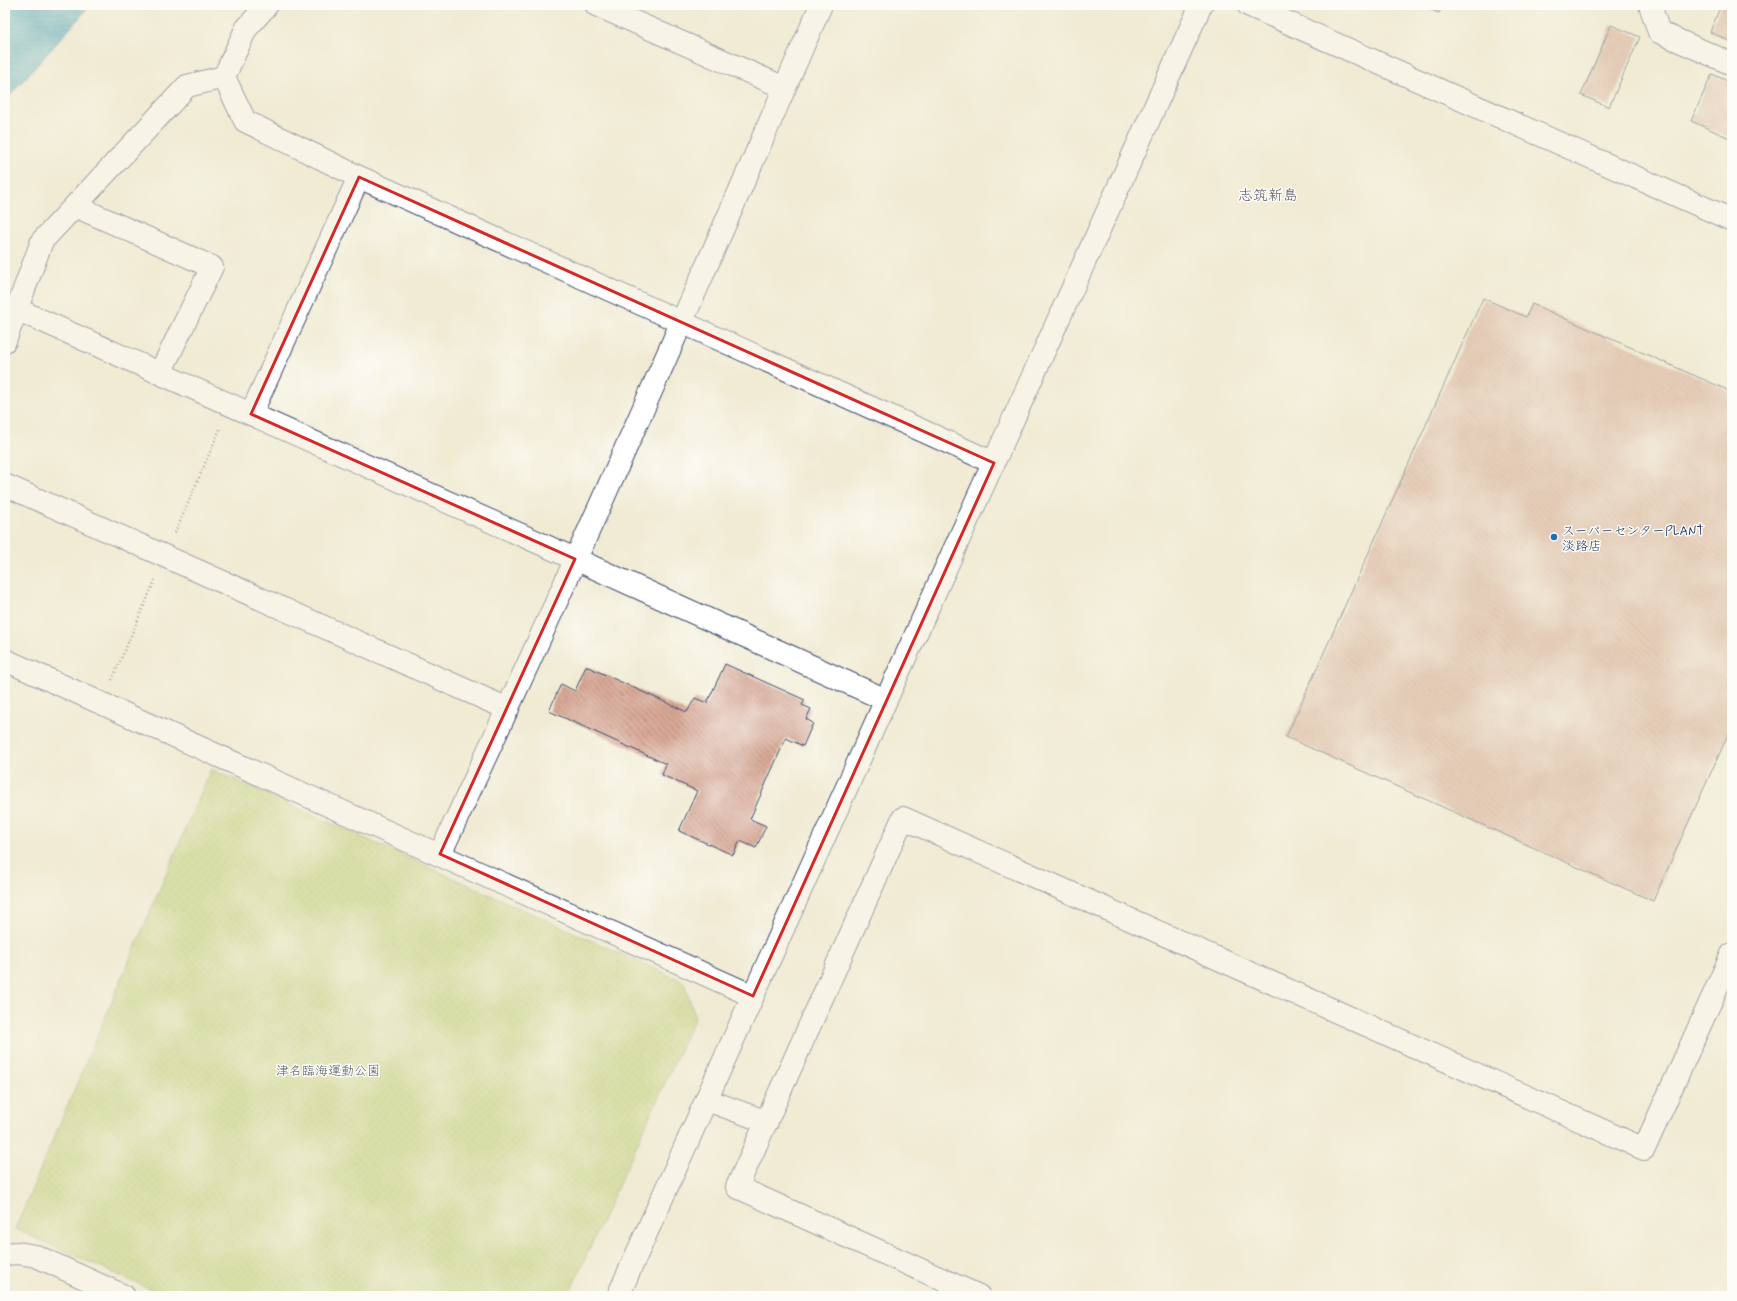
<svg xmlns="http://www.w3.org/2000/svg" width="1737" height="1301" viewBox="0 0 1737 1301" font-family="Mynerve,'Klee One',sans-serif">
<defs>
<pattern id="park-dots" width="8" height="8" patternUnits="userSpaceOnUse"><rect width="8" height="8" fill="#bdd074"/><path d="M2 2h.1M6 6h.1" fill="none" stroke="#a2b367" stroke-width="1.8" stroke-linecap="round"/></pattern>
<pattern id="water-rules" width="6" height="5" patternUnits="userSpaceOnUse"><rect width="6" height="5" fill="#47a8c6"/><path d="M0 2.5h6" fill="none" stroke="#3a89a4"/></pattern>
<pattern id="building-back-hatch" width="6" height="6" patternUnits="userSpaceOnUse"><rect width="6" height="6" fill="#d8a895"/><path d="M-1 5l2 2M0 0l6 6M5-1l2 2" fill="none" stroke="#ae897d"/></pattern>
</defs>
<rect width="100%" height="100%" fill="#fdfcf7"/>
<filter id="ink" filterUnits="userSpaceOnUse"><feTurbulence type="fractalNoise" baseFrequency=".025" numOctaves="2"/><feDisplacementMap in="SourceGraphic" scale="8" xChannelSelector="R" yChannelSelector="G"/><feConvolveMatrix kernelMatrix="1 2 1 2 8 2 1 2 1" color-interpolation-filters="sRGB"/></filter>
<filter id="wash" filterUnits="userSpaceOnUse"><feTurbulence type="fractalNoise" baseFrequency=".012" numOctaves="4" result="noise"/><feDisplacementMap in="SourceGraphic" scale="16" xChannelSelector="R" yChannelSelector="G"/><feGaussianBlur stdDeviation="0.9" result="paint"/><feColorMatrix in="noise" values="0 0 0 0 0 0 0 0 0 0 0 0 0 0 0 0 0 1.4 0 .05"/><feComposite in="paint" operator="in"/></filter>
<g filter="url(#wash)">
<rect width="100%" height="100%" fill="#f1ebd4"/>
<path fill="url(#park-dots)" stroke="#6c8069" d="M211 769 684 982 695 1017 568 1296H166L15 1229Z"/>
<path fill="url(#water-rules)" stroke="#316c92" d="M5 5H91L5 101Z"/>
<g id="blocks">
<path fill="url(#building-back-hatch)" d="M1420 5H1443L1439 13Z
M1721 5H1732V42L1710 32Z
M1611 25 1640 37 1609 107 1581 95Z
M1712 74 1732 83V139L1691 121Z
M1483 298 1526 317 1532 304 1732 392V726L1653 901 1286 737Z
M725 664 805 700 802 705 811 709 806 719 813 723 803 746 786 738 750 819 766 826 756 848 740 841 733 855 679 831 697 791 662 775 666 764 549 711 561 684 575 691 586 666 687 712 695 698 707 703Z"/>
</g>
</g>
<g filter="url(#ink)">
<use href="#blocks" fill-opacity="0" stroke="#3b4b70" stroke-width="1"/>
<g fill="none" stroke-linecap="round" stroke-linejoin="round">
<g stroke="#3b4b70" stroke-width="24">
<path id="minor" d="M596 5 785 88
M1248 5 1732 220
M1650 5 1659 32 1732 64
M224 77 245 121 359 177 994 463
M75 206 212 267 160 373
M16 309 575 559 886 700
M5 341 42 241 187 86 224 77 246 29 267 5
M251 414 359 177
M5 485 508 709
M5 660 753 996
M440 854C572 573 697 289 821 5
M707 1100 767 1122
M5 1254 18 1253 36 1256 124 1296
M618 1296 886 700 1201 5
M979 1296 737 1187 903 818 1644 1149 1732 954"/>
</g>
<path stroke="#3b4b70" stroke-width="2.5" stroke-dasharray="1 3" stroke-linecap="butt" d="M175 533 220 429
M112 680 155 580"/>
<use href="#minor" stroke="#fff" stroke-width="22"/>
</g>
</g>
<path d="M0 0H1737V1301H0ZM359 177 994 463 753 996 440 854 575 559 251 414Z" fill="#f1ebd4" fill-opacity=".55" fill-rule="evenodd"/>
<path fill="none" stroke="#d62828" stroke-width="3" stroke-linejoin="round" d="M359 177 994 463 753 996 440 854 575 559 251 414Z"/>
<circle fill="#1f6fb2" stroke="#fdfcf7" stroke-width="1.5" cx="1554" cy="537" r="4"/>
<g text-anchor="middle" stroke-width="3" stroke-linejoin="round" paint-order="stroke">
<g font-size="13" fill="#1b2f5e" stroke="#fdfcf7" text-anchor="start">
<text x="1562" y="535">スーパーセンターPLANT<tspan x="1562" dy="15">淡路店</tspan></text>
</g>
<g font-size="13" fill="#4c5f65" stroke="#fdfcf7">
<text x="328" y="1075">津名臨海運動公園</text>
</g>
<g font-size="15" fill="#5d5971" stroke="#fdfcf7">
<text x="1268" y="200">志筑新島</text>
</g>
</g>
<rect width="1737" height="1301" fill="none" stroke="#fdfcf7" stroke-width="20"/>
</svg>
